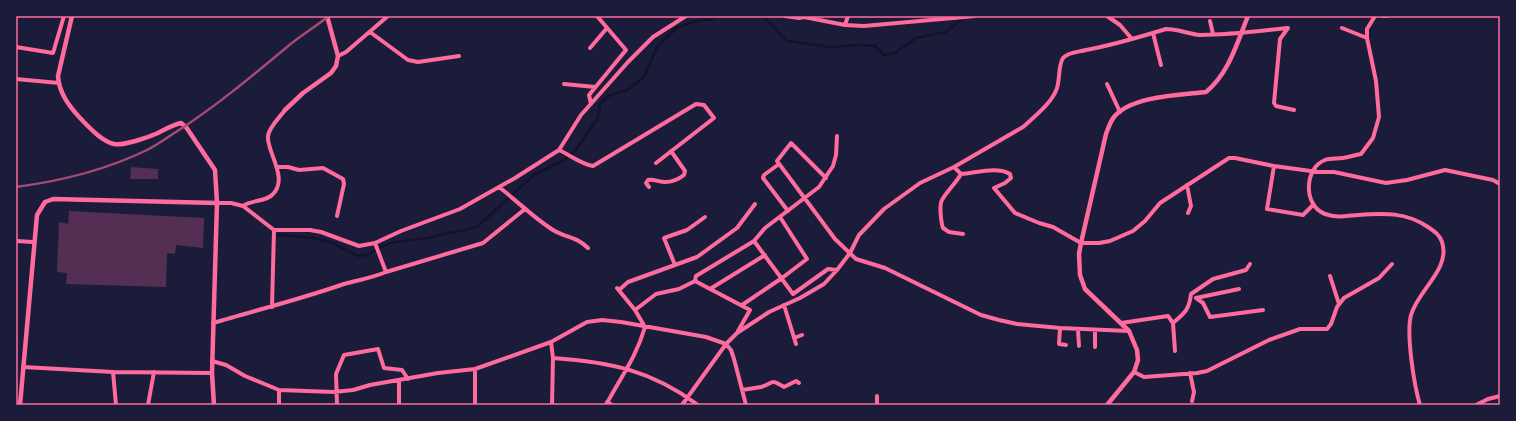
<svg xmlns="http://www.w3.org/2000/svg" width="1516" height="421" viewBox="0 0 1516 421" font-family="Roboto,sans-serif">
<rect width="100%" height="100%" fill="#1b1b3a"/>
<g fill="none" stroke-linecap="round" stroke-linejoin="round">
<path stroke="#12122b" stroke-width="2.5" d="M763 16 787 41 831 47 858 45 875 46 884 55 895 53 916 38 946 32 963 18
M278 235 314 238 330 242 358 256 366 255 390 243 427 238 477 227 535 174 563 161 575 151 598 118 600 104 608 96 627 90 644 77 658 45 678 27 701 20H710L717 16"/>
</g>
<path fill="#542f53" d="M131 167 158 169V179H130Z
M69 211 204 218 203 248 176 245 175 254 167 253 166 287 66 284 67 273 57 272 59 222 68 224Z"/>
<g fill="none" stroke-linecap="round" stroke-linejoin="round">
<path stroke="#ff6b9d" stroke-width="4" d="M785 16 799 18 804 17 845 25 864 26 975 16
M1107 16 1120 25 1132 39
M1375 16 1367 29V38L1376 81 1379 117 1373 138 1361 154C1355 155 1349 157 1343 158 1338 159 1330 158 1325 160 1304 168 1303 206 1325 214 1336 218 1346 216 1358 215 1384 213 1406 212 1428 227 1434 231 1440 235 1442 242 1451 269 1418 290 1411 315 1406 334 1414 385 1420 405
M1383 16H1387
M1210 21 1213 34
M845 25 848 16
M1342 28 1367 38
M370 32 408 60 418 62 459 56
M1153 33 1161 65
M16 47 53 53 64 16
M590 48 607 28
M338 56 346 52 388 16
M16 79 59 83
M564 84 595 87
M1107 84 1120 112
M591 104 589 95 626 50 597 16
M559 150C570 155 581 164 593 166L696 104 704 105 714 118 656 163
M779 164 764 175 763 178 788 211
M1274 166 1267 209 1303 215 1313 205
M277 167H288L299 170 323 168 343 179 344 184 337 216
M954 167 961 174C976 173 997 166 1010 174L1011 178 1005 183 994 188 1015 213 1039 223 1053 227 1081 243H1099L1110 241 1133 231 1145 221 1160 203 1229 158H1235L1274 166 1318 172H1334L1386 183 1407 180 1445 170 1493 180 1500 184
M961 174C956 183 947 191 942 200 939 205 941 222 943 228L949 232 963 234
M826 178 791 143 777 161 835 239 856 259 885 268 981 315 999 320 1017 324 1060 328 1129 331
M1187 185 1191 206 1188 213
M499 187C517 201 534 218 553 230 566 238 576 236 588 248
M649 187 646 183 648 180C654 179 659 182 665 182 671 182 679 179 684 175L685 171 671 151
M217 203H231L243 206 274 230H310L321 232 359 246 375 243 401 231 460 209 515 178 559 150 581 115 628 62 653 37 686 16
M243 206C251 200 265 202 272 195 290 179 266 151 268 136 269 127 280 117 285 110
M16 241 33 242
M754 241 793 294 828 269 837 270
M375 243 386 272
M675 265 664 238 687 230 705 217
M1330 276 1339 304
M695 281 750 310 738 331
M710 289 765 255
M619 290 628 282 697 257 737 228 755 204
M1196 298 1203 303 1210 317 1263 310
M1196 298 1239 289
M742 305 782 278 807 259 780 217
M784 305 796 344
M272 307 274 230
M635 310 656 294 679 289 695 281 696 276 754 241 765 228 819 187 833 166 836 155 837 136
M213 323C257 310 301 299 344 284 358 280 372 278 386 272L483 243 525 209
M1121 323 1168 316 1173 323 1175 351
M1173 323C1185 313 1189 310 1191 294L1213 279 1246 270 1250 264
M1060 328 1059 344 1066 345
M1078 330 1079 346
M1095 330V347
M794 338 802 335
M551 342 553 358 552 405
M553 358C610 362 651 370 698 405
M212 361 226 365 245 376 279 390 334 392 353 390 370 385 438 373 475 369 551 342 587 322 602 320 621 322 706 337 726 344 731 350 734 359 746 405
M23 367 113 372 212 373
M475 369V405
M113 372 116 405
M1134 372 1144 377 1197 373 1207 371 1269 340 1300 329H1327L1331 324 1337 307 1344 298 1379 278 1392 264
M1190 373 1194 392 1192 401
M742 390C748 389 755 388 761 387 775 383 769 378 784 387L796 381 799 383
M877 396V405
M607 402 612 405
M148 405 154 372
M279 405V390
M337 405 336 374 344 355 378 349 384 368 402 370 408 379
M399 405V381
M606 405C620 378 636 358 645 327L635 310 617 288
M682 405 726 344 737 333 769 312 800 298 824 284 837 270 850 253 859 235 884 209 920 183 954 167 1023 127C1033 118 1053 102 1057 88 1060 79 1058 66 1063 58 1068 52 1079 52 1086 50 1113 45 1140 37 1166 29 1178 29 1189 34 1200 35 1230 35 1259 31 1288 28L1280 39 1274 103 1276 106 1294 110
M1476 405 1488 399 1500 396"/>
<path stroke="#ff6b9d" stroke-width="4.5" d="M72 16 58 76C59 93 69 106 80 118 89 127 101 141 114 144 124 146 149 137 158 133 166 129 172 125 181 123L186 127 215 170 217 203 212 373 214 405
M285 110 303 93 331 73 336 66 338 56 327 16
M20 405 37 215 45 202 53 199 217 203
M1107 405 1134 372 1138 360 1137 350 1129 331 1085 289 1080 275 1079 254 1081 243 1106 134C1108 129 1110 122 1114 117 1131 96 1180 95 1206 92 1229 73 1237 43 1248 16"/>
<path stroke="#a44b75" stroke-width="2.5" d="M16 187C61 181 106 170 147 150 157 145 166 138 176 132 215 107 251 77 287 47 300 36 315 27 329 16"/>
</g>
<rect width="1516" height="421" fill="none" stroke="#1b1b3a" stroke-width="34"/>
<rect x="17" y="17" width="1482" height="387" fill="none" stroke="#ff6b9d" stroke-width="1.5"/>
</svg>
